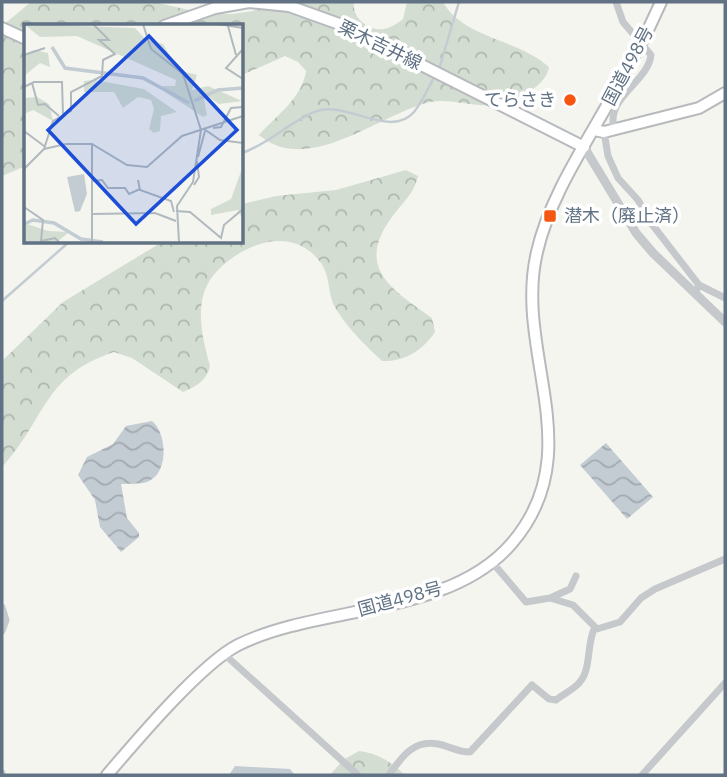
<svg xmlns="http://www.w3.org/2000/svg" width="727" height="777" viewBox="0 0 727 777" font-family="'IBM Plex Sans','Noto Sans JP',sans-serif">
<defs>
<pattern id="forest-crowns" width="20" height="18" patternUnits="userSpaceOnUse" patternTransform="scale(1.75)"><rect width="20" height="18" fill="#d4ddd1"/><path d="M2 6a3 3 0 1 1 6 0M12 15a3 3 0 1 1 6 0" fill="none" stroke="#afb8af"/></pattern>
<pattern id="water-waves" width="16" height="10" patternUnits="userSpaceOnUse" patternTransform="scale(1.75)"><rect width="16" height="10" fill="#c3ccd2"/><path d="M0 5q4-4 8 0t8 0" fill="none" stroke="#a2aab0"/></pattern>
</defs>
<rect width="100%" height="100%" fill="#f5f5f0"/>
<path fill="url(#forest-crowns)" d="M31 2H154L202 13 232 14 253 11 270 2H354C351 19 373 34 388 28 393 26 399 22 403 19L407 2H443C461 35 510 39 540 60L549 67C546 91 501 107 479 105 462 104 447 99 430 102 379 114 308 177 259 135 277 115 302 98 306 71L298 62 285 56 242 75V26H26V166L2 176V26Z
M406 170 418 176C414 194 402 203 392 217 354 268 393 290 432 318L435 332C423 350 405 362 382 361 365 345 348 329 336 309 327 295 331 277 321 263 293 225 246 242 218 270 192 296 201 333 210 366 207 380 196 387 183 392L132 358 114 352C42 376 47 418 2 467V361L63 302 162 242H242V204L276 196 336 190Z
M359 751C378 753 391 762 405 775H330L343 760Z"/>
<path fill="url(#water-waves)" d="M152 421C167 433 169 472 149 481 142 485 129 483 121 484L127 518 139 533V537L121 552 100 527 95 500 78 475 87 457 113 444 126 426Z
M606 443 653 497 627 519 580 465Z
M235 766 290 769 295 775H229Z"/>
<g fill="none" stroke-linecap="round" stroke-linejoin="round">
<path stroke="#c3ccd2" stroke-width="2.5" d="M439 69 459 2
M242 153C269 144 290 121 317 111 346 101 391 139 414 112 423 101 429 86 436 74
M2 301 69 242"/>
<g stroke="#b6babe" stroke-width="14">
<path id="primary" d="M164 26 215 8 249 2 289 6 342 25 584 147
M2 28 26 39"/>
</g>
<g stroke="#b7babd" stroke-width="14">
<path id="trunk" d="M648 30 661 2
M594 130 604 132 699 108 725 93
M107 775C136 741 201 664 238 645 321 604 449 617 512 543 591 451 513 352 537 252 551 189 599 125 628 67"/>
</g>
<path stroke="#c6c9cc" stroke-width="7" d="M614 128C606 97 648 82 651 55L623 22 616 2
M604 132 608 156 618 178 638 200 651 223 699 285 695 293
M699 285 725 298
M492 562 526 602 550 598 570 589 576 576
M550 598 573 605 597 629 620 622 641 598 655 589 725 559
M2 607 6 620 2 631
M224 654 358 775
M2 773V775
M389 775C401 758 413 739 438 744 449 746 457 752 470 752L532 685 549 699 556 700C563 694 573 690 579 683 592 669 586 644 595 627
M642 775 725 683"/>
<path stroke="#c6c9cc" stroke-width="9" d="M584 147 636 233 653 253 725 322"/>
<use href="#primary" stroke="#fff" stroke-width="10"/>
<use href="#trunk" stroke="#fff" stroke-width="10"/>
<g stroke="#b7babd" stroke-width="14" stroke-linecap="butt">
<path id="trunk-bridge" d="M628 67 648 30"/>
</g>
<use href="#trunk-bridge" stroke="#fff" stroke-width="10"/>
</g>
<g fill="#f55610" stroke="#fff" stroke-width="2.5">
<circle cx="570" cy="100" r="7"/>
<rect x="543" y="209" width="14" height="14" rx="3.5"/>
</g>
<g text-anchor="middle" stroke-width="7" stroke-linejoin="round" paint-order="stroke">
<g font-size="18" fill="#607284" stroke="#fff">
<text transform="translate(380 45) rotate(26)" y="6">栗木吉井線</text>
<text transform="translate(628 66) rotate(-62)" y="6">国道498号</text>
<text transform="translate(400 599) rotate(-15)" y="6">国道498号</text>
</g>
<g font-size="18" fill="#607284" stroke="#fff" text-anchor="end">
<text x="556" y="106">てらさき</text>
<text x="564" y="222" text-anchor="start">潜木（廃止済）</text>
</g>
</g>
<g transform="translate(24 24)">
<rect width="219" height="219" fill="#f5f5f0"/>
<path d="M0 0 111 4 122 16 139 20 154 46 173 51 168 66 184 62 218 77 195 80 179 69 183 91 179 93 141 68 139 62H151L152 56 53 12 16 13ZM10 26 24 29 26 43 16 39 0 52V31ZM71 56 120 65 153 88 137 92 136 107 130 109 125 105 130 85 127 76 114 73 99 84 90 68H60V57ZM13 73 25 80 29 97 9 86 0 90V74ZM219 142V196L214 186 187 191V185L207 175ZM0 199 24 207 45 208 33 218H0Z" fill="#d4ddd1"/>
<path d="M60 150 63 170 56 187 51 188 43 153Z" fill="#c3ccd2"/>
<path fill="none" stroke="#c3ccd2" stroke-width="3.5" d="M28 23 41 44 119 54 165 79M170 77 194 66 219 64M0 200 9 196 30 199 57 215 79 218"/>
<path fill="none" stroke="#b0b9be" stroke-width="2" d="M119 0 127 25 159 50 177 106M194 0 219 4M204 2 212 31M219 25 202 44 219 55M0 31 21 24M8 59 14 81 21 80 35 92M0 63 10 58H38L39 91M189 104 197 103 207 84 219 83M180 105 196 116 219 119M0 107 20 122M68 120V218M20 125 29 97 47 87V68L78 52 79 36 91 30 75 16H85L69 0M174 133 181 107M0 145 20 125 42 120H68L103 141 123 143 158 112 219 92M114 156 116 166 147 177 150 188M69 157 78 156 84 164H101L105 170 116 165M170 161 175 153 173 137M0 183 19 196 17 217 31 214 35 218M152 187 166 188 197 214 200 201 219 185M68 190 131 189 152 197M155 218 153 182 169 158 177 106"/>
<path fill="#1d4ed8" fill-opacity="0.15" stroke="#1d4ed8" stroke-width="3.5" d="M125 12 213 106 112 200 24 106Z"/>
<rect width="219" height="219" fill="none" stroke="#607284" stroke-width="3.5"/>
</g>
<rect width="727" height="777" fill="none" stroke="#607284" stroke-width="7"/>
</svg>
